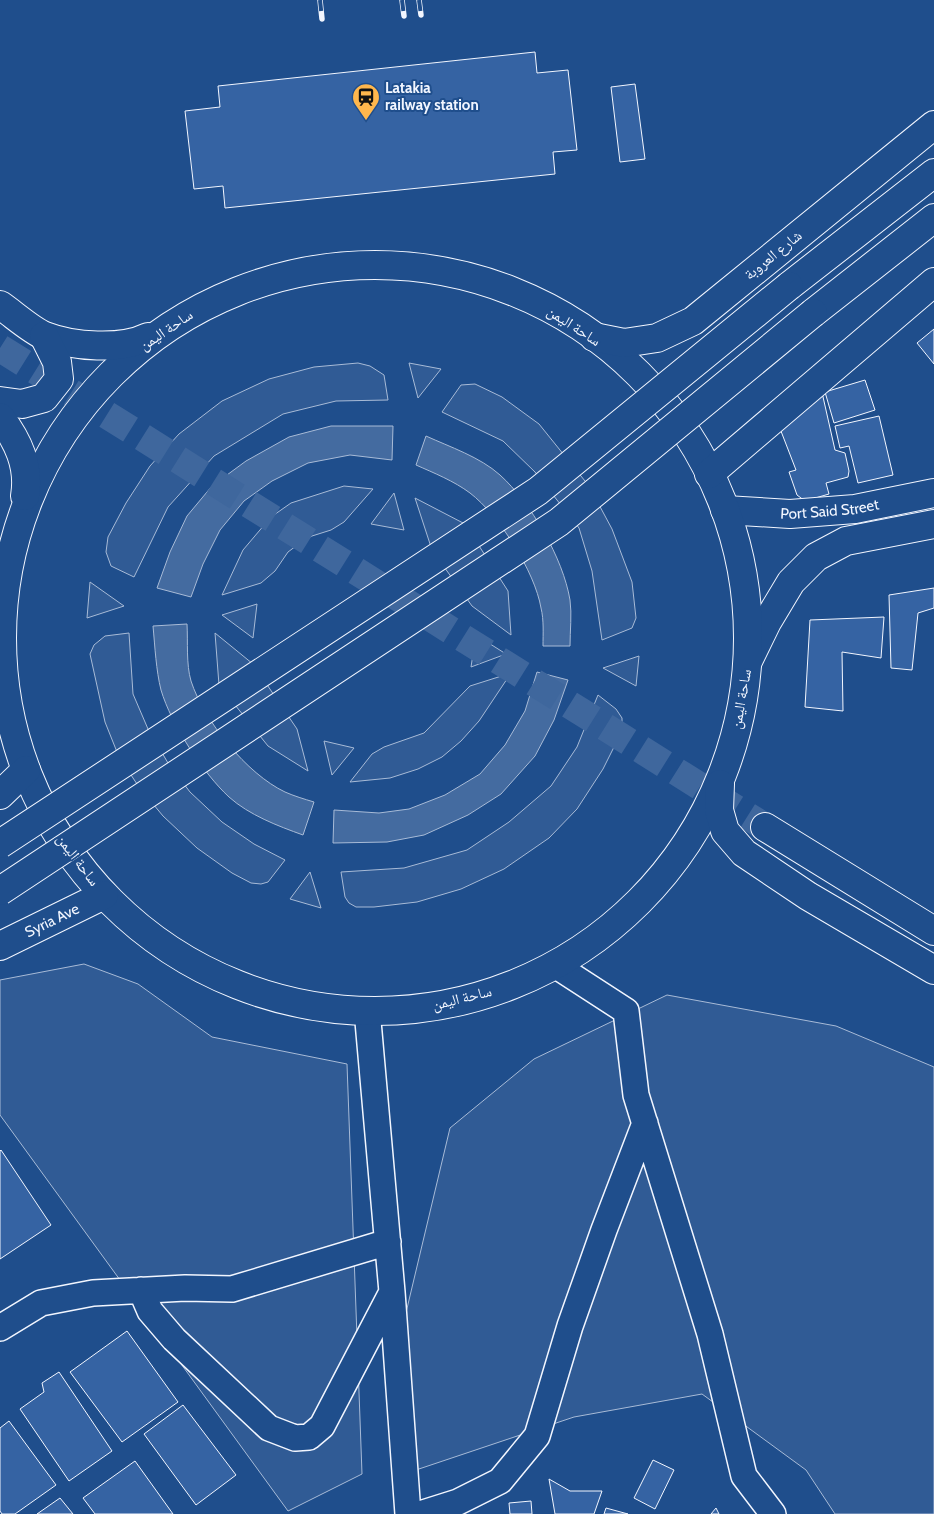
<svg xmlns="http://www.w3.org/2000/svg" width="934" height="1514" viewBox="0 0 934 1514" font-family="Cabin,'Noto Naskh Arabic',sans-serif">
<rect width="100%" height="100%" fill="#1f4e8c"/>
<path fill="#305b95" stroke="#a8bbd7" d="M358 363 370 366 384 375 388 400 336 401 283 414 214 456 168 507 134 577 111 566 106 552 108 537 126 503 150 466 179 434 222 401 269 379 314 367Z
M409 363 441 369 418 398Z
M475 384 502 397 539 424 589 486 612 529 632 582 636 618 632 628 602 640 592 571 579 528 535 472 503 441 442 412 461 385Z
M344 486 373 489 344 522 331 530 312 536 300 543 288 552 275 571 261 583 222 595 243 550 271 517 291 503Z
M394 493 404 530 371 524Z
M415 498 465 524 508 591 511 635 472 606 432 550Z
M90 582 124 606 87 618Z
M257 604 253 638 222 615Z
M129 633 133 694 148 729 168 763 190 792 222 822 254 844 285 860 268 882 261 884 251 883 232 873 197 848 163 816 139 787 119 757 105 722 90 654 94 645 105 636Z
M215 633 253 664 297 729 308 771 268 746 219 685Z
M476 635 506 654 471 667Z
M639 656 636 686 603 668Z
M511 673 479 721 461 741 442 757 418 769 390 778 350 782 372 754 384 747 424 733 470 686Z
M598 695 616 709 622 718V731L603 769 577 809 549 838 504 869 461 889 417 902 374 907H356L349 903 345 897 341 872 404 868 467 850 509 822 551 786 577 747Z
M324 741 354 748 332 775Z
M310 872 321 908 290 899Z
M84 964 138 984 212 1037 347 1064 362 1474 288 1511 0 1115V980Z
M667 995 836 1026 934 1067V1514H835L806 1470 702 1394 574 1417 401 1475 404 1321 450 1128 534 1059Z"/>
<path fill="#446ba0" stroke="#a8bbd7" d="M331 426H393L392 460 350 455 308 463 272 481 244 501 220 530 203 564 191 597 157 588 170 552 187 516 212 486 246 461 289 437Z
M426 436C450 447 480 457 500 475 531 503 563 558 570 600 572 614 570 631 570 646H543C543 634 544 620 541 608 535 572 499 515 470 493 454 481 434 473 416 465Z
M187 624C188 642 186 664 191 681 204 721 247 774 285 792 294 796 304 799 314 802L303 835C278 826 249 815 229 797 203 773 171 724 161 690 156 670 155 647 153 626Z
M537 672 568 680 554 720 535 756 501 794 468 815 424 835 387 842 333 843 334 810 379 813 409 809 445 795 480 774 505 745 525 711Z"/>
<path fill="#3563a3" stroke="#f2f6ff" d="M535 52 537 73 568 70 577 150 553 152 555 174 225 208 223 186 194 189 185 111 220 107 218 86Z
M635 84 645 159 620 162 611 87Z
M934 329V364L917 343Z
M865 380 875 410 834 423 825 392Z
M821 388 835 450 845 453 849 471 848 477 826 483 829 494 805 501 797 495 789 472 796 470 779 426Z
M879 416 893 475 858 483 849 446 840 448 835 426Z
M934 588V608L918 613 912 670 891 668 889 595Z
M884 617 881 658 842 652 843 711 805 707 810 620Z
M1 1150 51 1225 0 1259V1151Z
M127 1331 178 1402 122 1442 70 1372Z
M59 1372 112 1451 69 1481 20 1409 44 1392 42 1383Z
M183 1405 236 1475 196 1505 144 1434Z
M9 1421 56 1485 15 1514H2L0 1511V1428Z
M653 1460 674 1470 655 1509 634 1498Z
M135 1461 173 1514H95L83 1498Z
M549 1479 570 1491H602L594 1514H555Z
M60 1498 73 1514H37Z
M531 1501 532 1514H510L509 1503Z
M606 1508 628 1514H604Z
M716 1508 719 1514H711Z"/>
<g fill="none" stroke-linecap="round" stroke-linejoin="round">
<path stroke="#3f679d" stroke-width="28" stroke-dasharray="28 14" stroke-linecap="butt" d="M0 348 765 827"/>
<g stroke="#f2f6ff" stroke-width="28">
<path id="street" d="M555 965 626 1011 636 1095 710 1334 744 1476 773 1514
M367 1010 392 1292 408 1514
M141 1290 150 1311 174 1339 269 1428 295 1438 309 1437 322 1426 392 1292
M0 1328 41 1303 93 1293 185 1288 232 1289 388 1242
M420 1514 458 1502 500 1481 537 1436 570 1326 604 1230 645 1123"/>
</g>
<g stroke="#f2f6ff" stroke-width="30">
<g id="secondary">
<path id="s1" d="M725 510 790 514 855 509 934 493"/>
<path d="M748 661 767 622 791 582 816 557 846 541 934 524"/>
<path d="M765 827 934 931"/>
</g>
</g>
<g stroke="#f2f6ff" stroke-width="30">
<g id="primary">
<circle cx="375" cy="638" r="373"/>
<path d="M789 286 934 173"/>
<path d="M0 305C12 313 32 331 45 336 73 347 122 350 148 337"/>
<path d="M813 313 934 218"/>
<path d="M594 337 624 343 657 338 693 321 934 125"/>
<path d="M0 401 22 404 44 398 59 379 57 362 44 336"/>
<path d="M0 417C18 441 30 466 25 496"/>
<path d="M709 474 934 282"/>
<path d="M720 784 719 810 725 831 744 853 808 896 934 970"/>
<path d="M0 795 26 770"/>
<path id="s2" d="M0 946 104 895"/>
</g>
</g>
<use href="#street" stroke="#1f4e8c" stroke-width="25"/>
<use href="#secondary" stroke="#1f4e8c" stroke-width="28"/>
<use href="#primary" stroke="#1f4e8c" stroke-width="28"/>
<g stroke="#f2f6ff" stroke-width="5.5">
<path id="rail" d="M320 0 322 19
M402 0 404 16
M419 0 421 15"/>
</g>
<use href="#rail" stroke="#1f4e8c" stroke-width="4" stroke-dasharray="11" stroke-linecap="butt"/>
<g stroke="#f2f6ff" stroke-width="30" stroke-linecap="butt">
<path id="primary-bridge" d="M0 844 538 491 789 286
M0 891 559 522 813 313"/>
</g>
<use href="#primary-bridge" stroke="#1f4e8c" stroke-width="28"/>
</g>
<defs>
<g id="station-pin" transform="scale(1.4375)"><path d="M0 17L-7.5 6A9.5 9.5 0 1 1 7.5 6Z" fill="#ffb74d" stroke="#1f4e8c"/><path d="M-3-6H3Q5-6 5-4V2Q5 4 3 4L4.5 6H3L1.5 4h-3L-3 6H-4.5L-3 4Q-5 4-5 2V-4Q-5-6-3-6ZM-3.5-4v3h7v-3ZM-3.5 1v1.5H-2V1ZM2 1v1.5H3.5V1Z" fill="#111"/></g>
</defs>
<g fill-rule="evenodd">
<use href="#station-pin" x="366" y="97"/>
</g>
<g text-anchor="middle" stroke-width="4" stroke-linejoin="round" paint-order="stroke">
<g font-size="15" font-weight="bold" fill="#f2f6ff" stroke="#1f4e8c" text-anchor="start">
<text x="385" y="93">Latakia<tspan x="385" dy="17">railway station</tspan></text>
</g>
<g font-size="15" fill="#f2f6ff" stroke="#1f4e8c">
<text transform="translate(773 255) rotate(-39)" y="5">شارع العروبة</text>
<text transform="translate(574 326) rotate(33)" y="5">ساحة اليمن</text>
<text transform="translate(166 330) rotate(-34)" y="5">ساحة اليمن</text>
<text dy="5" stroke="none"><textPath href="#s1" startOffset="105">Port Said Street</textPath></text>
<text transform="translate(741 699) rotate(-80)" y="5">ساحة اليمن</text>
<text transform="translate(78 860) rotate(53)" y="5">ساحة اليمن</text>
<text dy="5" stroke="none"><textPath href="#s2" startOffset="58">Syria Ave</textPath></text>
<text transform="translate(462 998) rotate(-14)" y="5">ساحة اليمن</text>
</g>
</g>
</svg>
